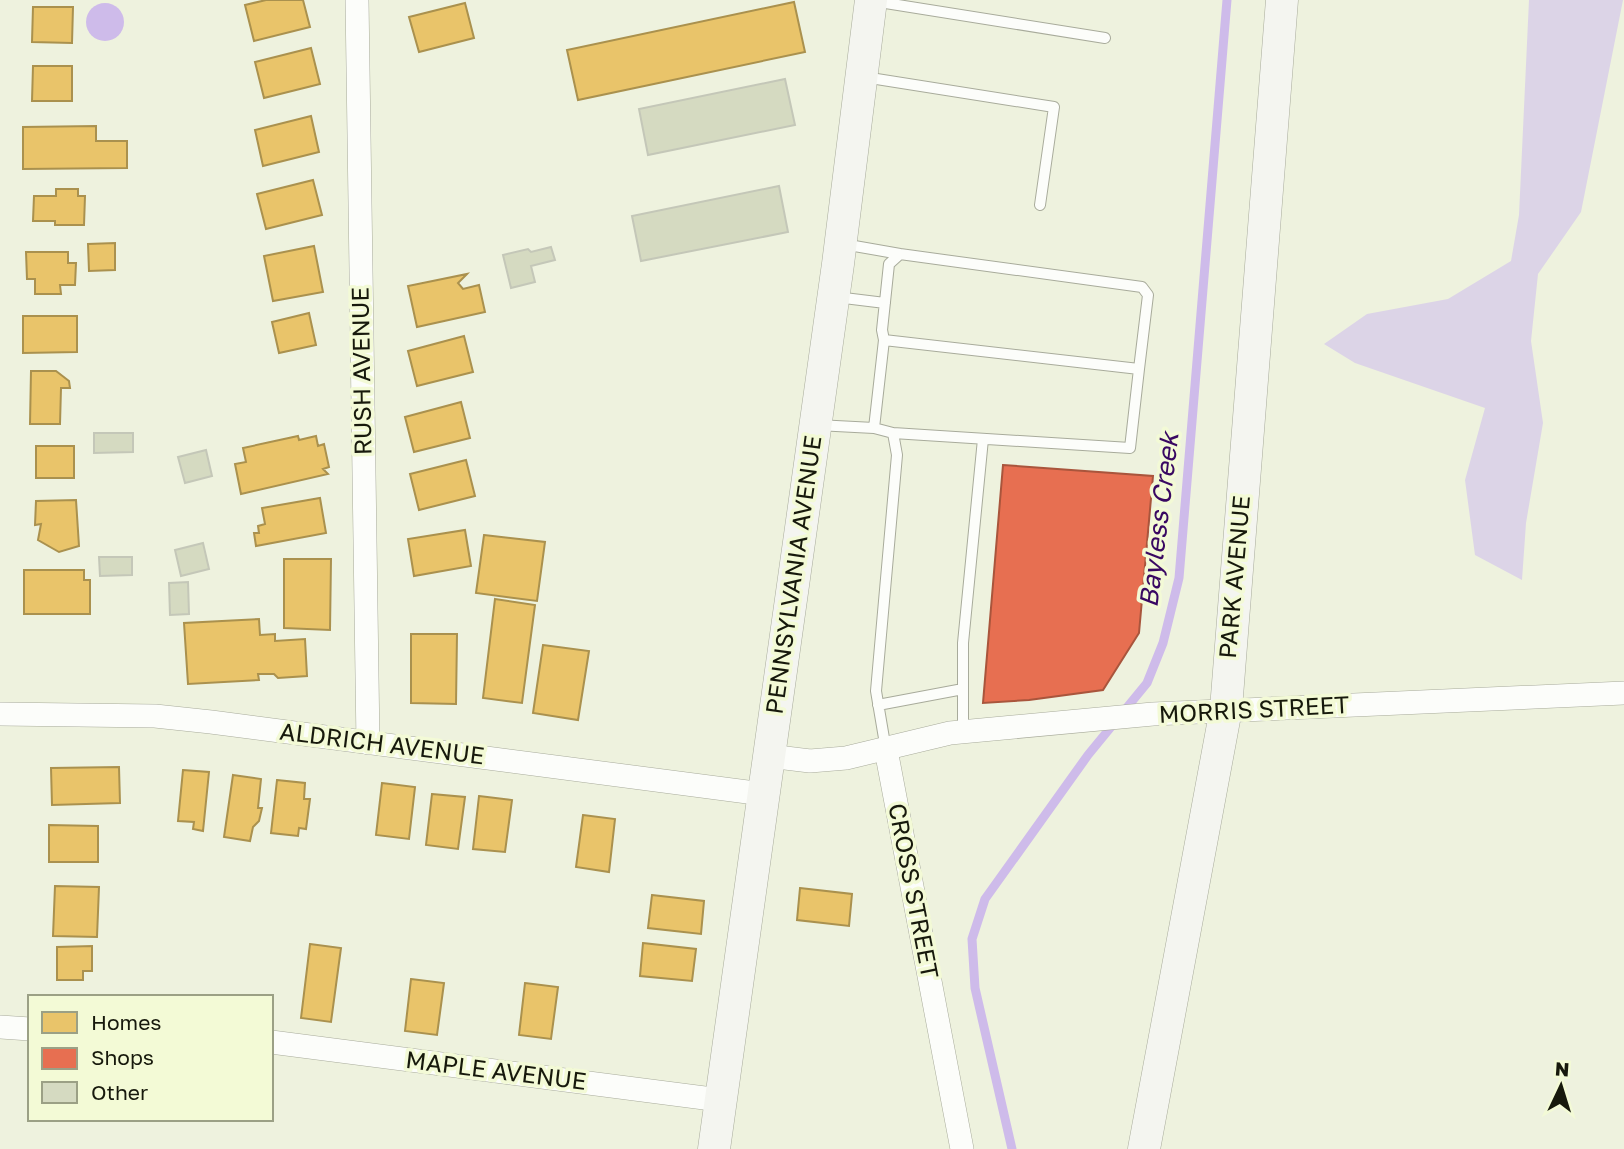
<svg xmlns="http://www.w3.org/2000/svg" width="1624" height="1149" viewBox="0 0 1624 1149" font-family="'Golos Text',sans-serif">
<rect width="100%" height="100%" fill="#eef2de"/>
<path fill="#dcd4e7" d="M1529 0H1623L1581 212 1538 274 1531 341 1543 423 1526 523 1522 580 1475 555 1465 480 1485 408 1355 363 1324 344 1367 314 1448 299 1511 261 1519 215Z"/>
<path fill="#cebbea" d="M86 22a19 19 0 1 1 38 0a19 19 0 1 1-38 0Z"/>
<path fill="#e9c46a" stroke="#aa914e" stroke-width="2" d="M266 0H303L310 27 254 41 245 5Z
M794 2 805 52 578 100 567 50Z
M465 3 474 38 419 52 409 17Z
M33 7H73L72 43 32 42Z
M311 48 320 84 264 98 255 62Z
M33 66H72V101H32Z
M311 116 319 152 263 166 255 130Z
M96 126V141H127V168L23 169V127Z
M313 180 322 215 266 229 257 194Z
M56 189H78V196H85L84 225H55V221H33L34 196H56Z
M115 243V270L89 271 88 244Z
M314 246 323 292 273 301 264 256Z
M26 252H68V263H76L75 285H60L61 294H35V279H27Z
M467 274 458 283 463 289 479 285 485 312 417 327 408 286Z
M309 313 316 345 279 353 272 322Z
M23 316H77V352L23 353Z
M464 336 473 372 417 386 408 351Z
M31 371H56L69 381 70 388H61L60 424H30Z
M461 402 470 438 414 452 405 417Z
M298 436 299 440 316 436 318 446 324 444 329 467 323 469 328 474 241 494 235 464 246 462 243 448Z
M36 446H74V478H36Z
M466 460 475 496 419 510 410 474Z
M320 498 326 533 256 546 254 533H259L258 526 265 524 262 508Z
M76 500 79 546 59 552 38 540 41 524 35 525 36 501Z
M465 530 471 566 414 576 408 539Z
M484 535 545 542 537 601 476 593Z
M284 559H331L330 630 284 628Z
M24 570H84V580H90V614H24Z
M495 599 535 605 522 703 483 698Z
M259 619 260 635 275 634V641L305 639 307 676 278 678 274 674H258L259 680 188 684 184 623Z
M411 634H457L456 704 411 703Z
M543 645 589 651 578 720 533 713Z
M119 767 120 803 52 805 51 768Z
M183 770 209 772 203 831 193 829 194 822 178 821Z
M233 775 261 779 258 808H262L259 821 253 827 250 841 224 837Z
M277 780 305 783 304 799H310L306 829 299 828 298 836 271 833Z
M382 783 415 787 409 839 376 835Z
M432 794 465 797 458 849 426 845Z
M479 796 512 800 505 852 473 849Z
M583 815 615 819 609 872 576 867Z
M49 825 98 826V862H49Z
M55 886 99 887 97 937 53 936Z
M800 888 852 894 849 926 797 920Z
M652 895 704 901 701 934 648 928Z
M643 943 696 949 692 981 640 976Z
M310 944 341 948 331 1022 301 1018Z
M92 946V971H83V980H57V947Z
M411 979 444 983 437 1035 405 1031Z
M525 983 558 987 551 1039 519 1035Z"/>
<path fill="#e76f51" stroke="#a9553c" stroke-width="2" d="M1003 465 1153 476 1139 633 1103 690 1029 700 983 703Z"/>
<g fill="none" stroke-linecap="round" stroke-linejoin="round">
<path stroke="#cebbea" stroke-width="9" d="M1012 1149 975 988 972 939 985 899 1088 755 1147 683 1163 643 1179 578 1227 0"/>
</g>
<path fill="#d5dac1" stroke="#c4c7b8" stroke-width="2" d="M785 79 795 125 648 155 639 109Z
M779 186 788 232 641 261 632 216Z
M551 247 555 260 531 266 535 282 511 288 503 255 528 249 531 252Z
M94 433H133V452L94 453Z
M206 450 212 476 185 483 178 457Z
M203 543 209 569 181 576 175 550Z
M99 557H132V575L100 576Z
M188 582 189 614 170 615 169 583Z"/>
<g fill="none" stroke-linecap="round" stroke-linejoin="round">
<g stroke="#a8ab9b" stroke-width="12">
<path id="lane" d="M873 1 1105 38
M864 77 1054 107 1040 205
M843 244 900 254
M836 297 885 303
M817 425 874 428 893 433 897 455 876 691 886 750
M874 428 884 340
M893 433 1130 448 1139 369 884 340 882 330 889 264 900 254 1142 287 1148 295 1139 369
M878 705 963 689
M963 731V643L983 439"/>
</g>
<g stroke="#a8ab9b" stroke-width="24">
<path id="street" d="M357 0 368 743
M0 714 155 716 211 722 763 794
M886 750 962 1149
M769 756 810 761 846 758 950 733 1153 714 1624 693
M0 1027 30 1029
M271 1042 720 1100"/>
</g>
<g stroke="#a8ab9b" stroke-width="33">
<path id="secondary" d="M714 1149 838 264 871 0
M1144 1149 1226 709 1282 0"/>
</g>
<use href="#lane" stroke="#fcfdfa" stroke-width="10"/>
<use href="#street" stroke="#fcfdfa" stroke-width="23"/>
<use href="#secondary" stroke="#f4f5f0" stroke-width="32"/>
</g>
<g text-anchor="middle" stroke-width="7" stroke-linejoin="round" paint-order="stroke">
<g font-size="24" fill="#17190c" stroke="#f3fad6">
<text transform="translate(362 371) rotate(-91)" y="8">RUSH AVENUE</text>
<text transform="translate(794 575) rotate(-82)" y="8">PENNSYLVANIA AVENUE</text>
<text transform="translate(1235 577) rotate(-85)" y="8">PARK AVENUE</text>
<text transform="translate(1254 710) rotate(-3)" y="8">MORRIS STREET</text>
<text transform="translate(382 744) rotate(7)" y="8">ALDRICH AVENUE</text>
<text transform="translate(913 891) rotate(79)" y="8">CROSS STREET</text>
<text transform="translate(496 1071) rotate(7)" y="8">MAPLE AVENUE</text>
</g>
<g font-size="26" font-style="italic" fill="#390862" stroke="#f3fad6">
<text transform="translate(1159 520) rotate(-83)" y="9">Bayless Creek</text>
</g>
</g>
<rect x="28" y="995" width="245" height="126" fill="#f3fad6" stroke="#9ba085" stroke-width="2"/>
<rect x="42" y="1012" width="35" height="21" fill="#e9c46a" stroke="#9ba085" stroke-width="2"/>
<text x="91" y="1030" font-size="21" fill="#17190c">Homes</text>
<rect x="42" y="1048" width="35" height="21" fill="#e76f51" stroke="#9ba085" stroke-width="2"/>
<text x="91" y="1065" font-size="21" fill="#17190c">Shops</text>
<rect x="42" y="1082" width="35" height="21" fill="#d5dac1" stroke="#9ba085" stroke-width="2"/>
<text x="91" y="1100" font-size="21" fill="#17190c">Other</text>
<g transform="translate(1561 1086) rotate(4)" stroke="#f3fad6" stroke-width="5" paint-order="stroke">
<path d="M0-5L12 26L0 18L-12 26Z" fill="#17190c"/>
<text y="-10" font-size="19" font-weight="bold" text-anchor="middle" fill="#17190c">N</text>
</g>
</svg>
